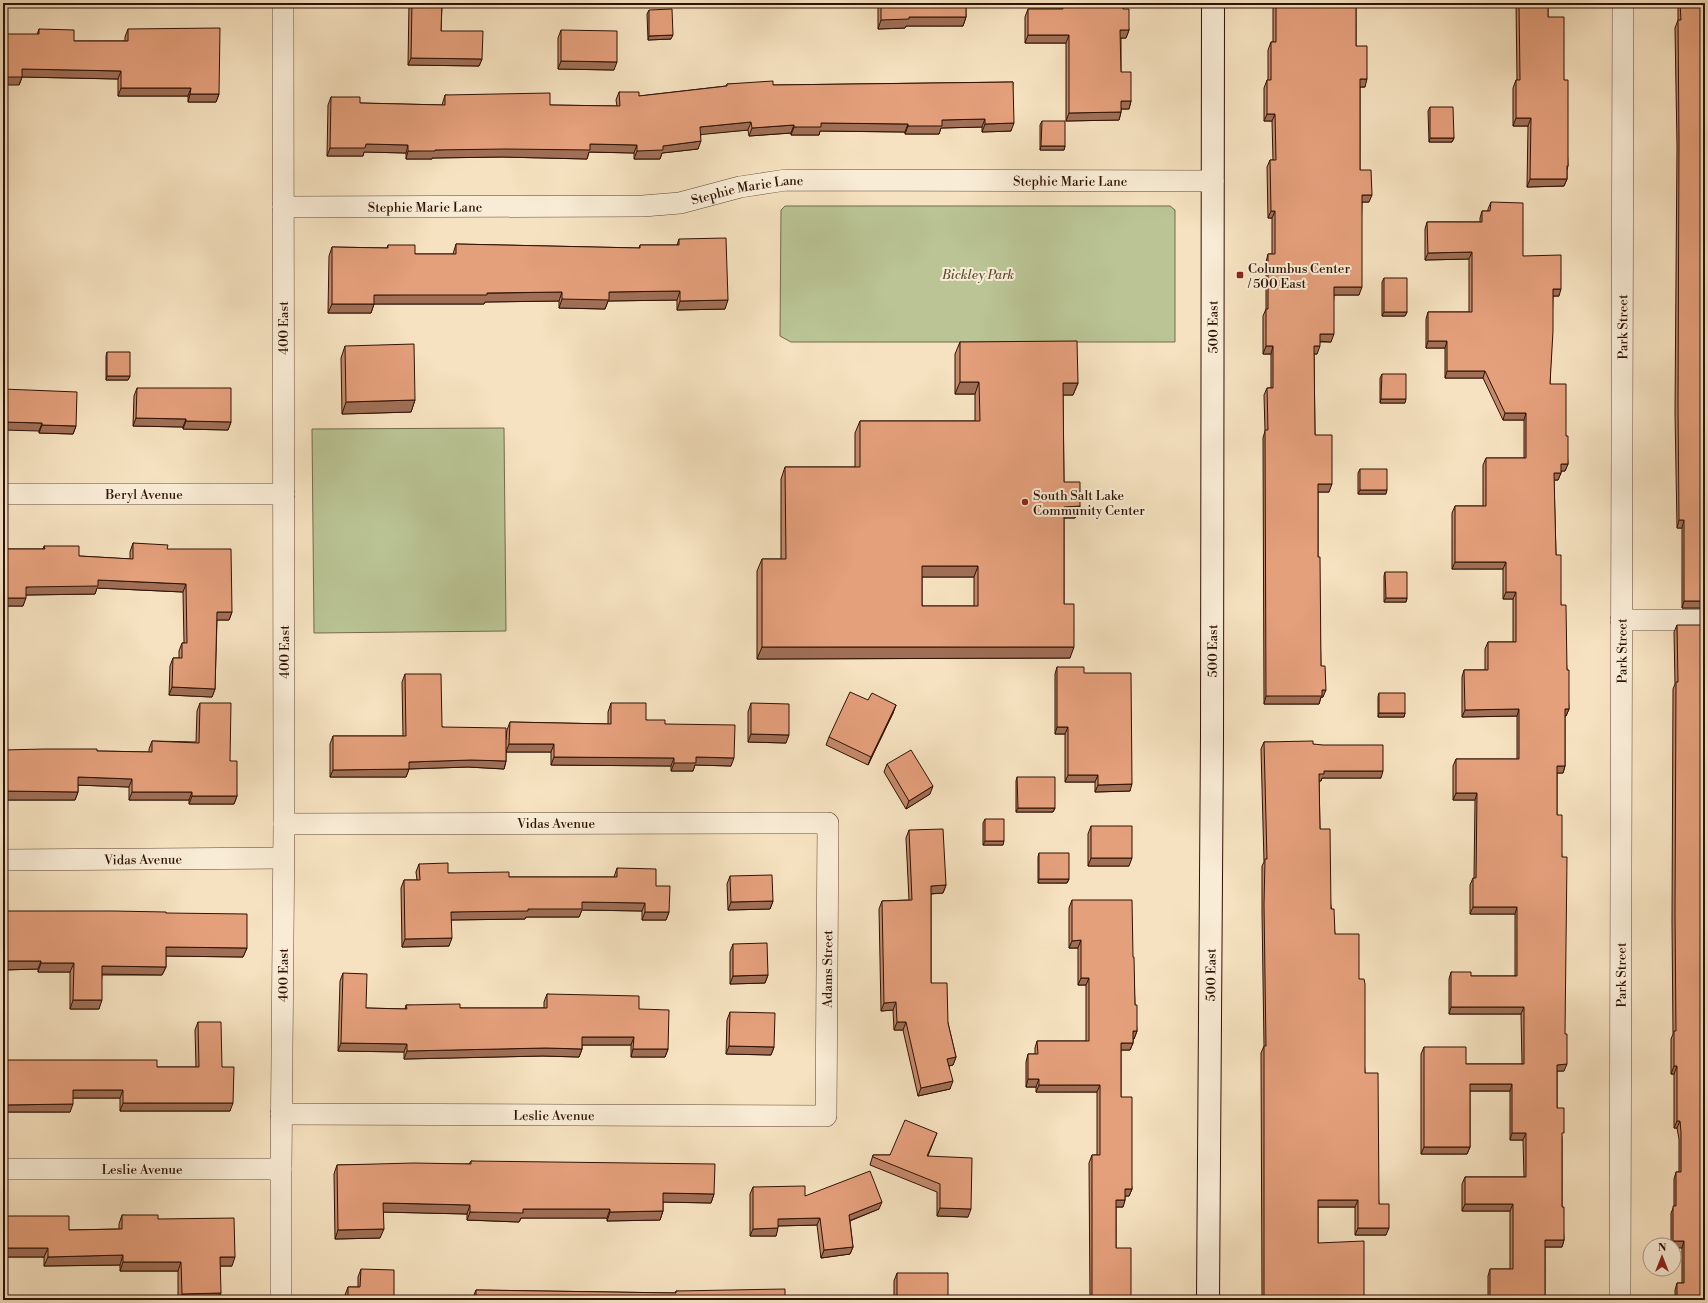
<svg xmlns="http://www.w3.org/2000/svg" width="1708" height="1303" viewBox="0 0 1708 1303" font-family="'Libre Bodoni',serif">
<rect width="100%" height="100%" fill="#f6e2c0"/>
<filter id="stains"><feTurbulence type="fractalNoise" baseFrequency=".005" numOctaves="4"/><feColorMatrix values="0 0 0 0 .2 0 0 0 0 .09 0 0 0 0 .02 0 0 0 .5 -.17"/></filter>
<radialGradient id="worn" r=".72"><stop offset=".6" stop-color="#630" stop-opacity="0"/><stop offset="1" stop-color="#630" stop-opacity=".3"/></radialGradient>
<path fill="#bac495" stroke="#746b4d" d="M785 206H1170L1175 210V342H791L780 336 781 210Z
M504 428 506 631 314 633 312 429Z"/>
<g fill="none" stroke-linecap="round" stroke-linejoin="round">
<g stroke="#614634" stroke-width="22">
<g id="street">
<path id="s1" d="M283 207 643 206 680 203 740 187 786 180 1213 181"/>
<path id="s2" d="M3 494H284"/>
<path d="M1621 620H1705"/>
<path id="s3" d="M3 860 283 858"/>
<path id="s4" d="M281 1114 826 1116 828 823 284 824"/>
<path id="s5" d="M3 1169H281"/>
<path id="s6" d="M281 1300V1169L284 824 283 3"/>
<path id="s7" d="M1620 1300 1623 3"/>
</g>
</g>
<g stroke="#2f1205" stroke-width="24">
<g id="secondary">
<path id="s8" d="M1208 1300 1212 737 1213 3"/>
</g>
</g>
<use href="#street" stroke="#f9ecd6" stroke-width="21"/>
<use href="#secondary" stroke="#f9ecd6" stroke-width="22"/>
</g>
<path fill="#c4896a" stroke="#2f1205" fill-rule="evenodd" d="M409 3H442L441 31 482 59 479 66 408 65Z
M852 3H966V17L963 26H906L905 28 878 29V7H852Z
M1060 3H1123V9L1129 30 1126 38H1121V72L1131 101 1129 109H1121V112L1119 120 1066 121V43H1025V17L1028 9H1060Z
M1265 3H1356V46L1365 87H1360V170L1369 202H1362L1359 295H1334L1331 342H1320L1317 354H1314L1315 435 1329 492H1318V557L1321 666 1323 697H1321L1319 704H1264L1263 438 1265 431 1264 395 1267 388H1271V354H1263V316L1266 309V262L1268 254H1272V218H1268L1267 167 1270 160H1273L1272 121H1264V88L1267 80H1268V50L1271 42H1273V4H1265Z
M1516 3H1548V17L1564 80 1568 166 1567 170V179L1564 186 1527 187 1528 126H1513V88L1516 80H1517Z
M1678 3H1705V608H1682V528H1677L1675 412 1677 146 1675 28 1678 20Z
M649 10 671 39 648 40 647 14Z
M39 29 74 41H125V37L128 29 219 94 216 102H188V96H118V79L22 77 19 85Z
M561 30 614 70 558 69V38Z
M1013 82 1011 131 982 132V127L941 128 939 134H905V132L820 131 819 135H791V133L749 136 748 130 701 134 698 149 662 153 660 159H634V153L589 152 587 159 502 157 432 158V159H406V153L364 152 363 156H327L328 105 331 97 360 103 442 105 445 95 550 105 617 106 616 100 619 92 639 96 726 86 727 84 773 85Z
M1430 107 1454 138 1452 142H1429L1428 111Z
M1042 121 1065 146 1064 150H1040V125Z
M1491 202 1523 256 1559 296H1553L1550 384 1566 436 1568 464 1565 471H1561V473L1558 480H1554L1556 555 1561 605 1567 670 1569 709 1566 716H1565V766L1563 773H1557V815L1562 857 1564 1071H1557V1108L1562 1138V1207L1564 1240 1562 1247H1545V1300H1452L1453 1298H1488V1276L1490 1269H1510V1211H1462V1184L1465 1177H1524L1523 1140H1510V1091H1470V1147L1467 1154H1421V1054L1424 1047 1466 1064H1522L1521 1014H1449V979L1451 972 1471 976H1515V914H1470V885L1473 878H1474L1475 800H1453V766L1456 759H1517V716L1462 717V677L1464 670H1485V649L1488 642H1513V599H1503V569H1452V513L1455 506H1483V465L1486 458H1524V420H1503L1483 378H1445V348H1426V319L1428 312H1469V259L1425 260V229L1427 222H1480V218L1482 211H1488V209Z
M679 239 725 309 677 310V300L608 301 605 309 559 308V301L485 302 484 304H374L371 313H328L329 256 332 247 387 248 388 245 415 254H453L456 244 639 248 640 245H677Z
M1384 278 1407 312 1405 316H1382V282Z
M960 342 1078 383 1073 395H1063L1064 482 1080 506 1075 518H1064V604L1070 658 757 659V571L762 559H781V479L785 467H855V433L860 421H975V394H955V354ZM922 577H974V606H922Z
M345 346 415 400 411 412 342 414 341 358Z
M107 352 130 376 128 380H106V356Z
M1382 374 1405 403H1380V378Z
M137 388 231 422 228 430 183 429V427L133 426 134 396Z
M3 389 76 426 73 434 39 433V431Z
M1360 469 1386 494H1358V473Z
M133 543 167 549 232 612 229 620H217L215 689 212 697 169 695 170 666 173 658H179V651L182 643H184L183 592 97 588 95 594 26 595 23 606H5L3 549H43L44 546 79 556 130 559V552Z
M1385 572 1407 598 1406 602H1384V576Z
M1677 625 1705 1300H1675V1290L1677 1283H1682V1248L1674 1245H1671V1213L1674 1206V1179L1676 1172H1679V1139L1677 1128H1674V1074H1671V1039L1673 1034 1672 922 1673 689 1675 684 1674 632Z
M1057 667 1084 673 1130 791 1095 792V782H1065V734H1055V674Z
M405 674 442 727 506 740 507 730 510 722 608 724V712L611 703 646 720 665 724 731 766 695 765 693 771H671V766L551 765V752H506V761L504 769 468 767 409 769 406 777H330V744L333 736H403L402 682Z
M1379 693 1405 713 1404 717H1378V697Z
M868 700 896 705 893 713 868 765 826 745 829 737Z
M200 703 230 761 237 796 234 804H189V800H129V787L78 785V792L75 800H3L97 751 149 752V749L152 741 196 742 197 711Z
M751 703 786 743 748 742V712Z
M1264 742 1313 744 1381 778H1322L1321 781H1319L1320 829 1335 934 1359 979 1365 1073 1379 1204 1386 1235H1355V1207H1318V1243L1364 1296 1378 1300H1262L1261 1053 1264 1046 1262 912V866L1264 862 1261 749Z
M887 764 930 794 906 809 884 772Z
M1017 777 1055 808 1053 812H1016V781Z
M985 819 1003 845H983V823Z
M1091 826 1129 866H1088V834Z
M909 830 946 885 943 893 931 894V983L948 1023 956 1057 953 1065 949 1066 950 1089 918 1096 903 1030H894L893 1010 881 1011 879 909 882 901 909 900 906 838Z
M1039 853 1069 879 1067 883H1038V857Z
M419 864 448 873 509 877H614L617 868 656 886 669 912 666 920H642V911L582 910 579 917H526L525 919 451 920 449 946 402 947 401 888 404 880H417L416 872Z
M730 876 773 901 770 909 728 910 727 884Z
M1072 900 1133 957 1135 1005 1137 1031 1134 1039H1133V1043L1130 1050H1121V1097L1132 1189 1129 1196H1125V1200L1123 1207H1116V1248L1131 1300H1090L1089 1163 1092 1155H1097V1092H1036V1087H1026V1062L1028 1054H1035V1048L1037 1041H1086V985H1078V948H1069V908Z
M166 913 247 948 243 957 166 956V967L162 975H102L99 1009H70V972H38V969L3 970Z
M733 944 768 975 765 983 730 984V952Z
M343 973 366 1008 405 1009 406 1005 460 1008H544V1002L547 994 639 1009 668 1049 665 1057H631V1045H582V1049L579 1057 543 1056 404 1059V1052L338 1051 340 981Z
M730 1012 774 1047 771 1055 726 1054 727 1020Z
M198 1022 222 1067 230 1111H120V1098H73L70 1112H3L157 1067H196L195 1030Z
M937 1133 928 1156 968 1217 937 1216V1192L870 1165 873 1155H890Z
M471 1161 714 1194 711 1203 663 1202V1211L660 1220 607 1221V1218H521L519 1222 467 1220V1214L383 1212 380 1238 335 1239 334 1174 337 1165 469 1164Z
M753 1187 805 1196 879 1209 850 1221 853 1247 850 1254 821 1258 817 1225 778 1226 776 1236H750V1194Z
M122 1215 158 1219 232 1266H220L218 1300H178V1271H120V1265L44 1266V1257H3L69 1230 119 1229V1224Z
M361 1269 394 1300H345V1295L348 1287H358V1277Z
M897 1273 948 1300H894V1281Z
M476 1290 675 1293 676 1291 785 1300H472Z"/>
<path fill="#a06f56" stroke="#2f1205" d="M854 3H879L878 7H852Z
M1265 3H1273V4H1265Z
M909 17H966L963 26H906L905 28 878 29 881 20Z
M1120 30H1129L1126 38H1118Z
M673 35 671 39 648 40 649 36Z
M1028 35H1069L1066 43H1025Z
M411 58 482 59 479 66 408 65Z
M561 61 617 62 614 70 558 69Z
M22 69 121 71 118 79 22 77 19 85H3V77Z
M1360 79H1367L1365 87H1357Z
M121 88H191L188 96H118Z
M190 94H219L216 102H188Z
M1121 101H1131L1129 109H1119Z
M1121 112 1119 120 1066 121 1069 113Z
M1267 114H1275L1272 121H1264Z
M1516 118H1531L1528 126H1513Z
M985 119 982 127 941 128 939 134H905L908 126 942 120Z
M751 122 748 130 697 135 700 127Z
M821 123 908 124 905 132 820 131 819 135H791L794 127Z
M1014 123 1011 131 982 132 985 124Z
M794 125 791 133 749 136 752 128Z
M1430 138H1454L1452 142H1429Z
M701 141 698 149 662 153 660 159H634L637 151 663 146Z
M366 144 408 145 406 153 364 152 363 156H327L330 148Z
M590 144 637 145 634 153 589 152 587 159 502 157 432 158V159H406L408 151Z
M1041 146H1065L1064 150H1040Z
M1530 179H1567L1564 186 1527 187Z
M1362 195H1372L1369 202H1359Z
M1271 211H1275L1272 218H1268Z
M1472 252 1469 259 1425 260 1428 253Z
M1334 287H1362L1359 295H1331Z
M1553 289H1561L1559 296H1551Z
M680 291 677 300 608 301 605 309 559 308 562 299 609 292Z
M562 292 559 301 485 302 484 304H371L374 295Z
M728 300 725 309 677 310 680 301Z
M332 304H374L371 313H328Z
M1384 312H1407L1405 316H1382Z
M1320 334H1334L1331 342 1317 341Z
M1428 341H1447L1445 348H1426Z
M1266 346H1273L1271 354H1263Z
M1314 346H1320L1317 354H1311Z
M1447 371H1485L1483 378H1445Z
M107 376H130L128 380H106Z
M960 382H979L975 394H955Z
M1063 383H1078L1073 395H1059Z
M1381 399H1406L1405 403H1380Z
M415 400 411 412 342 414 346 402Z
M1505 413H1526L1524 420H1503Z
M136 418 186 419 183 427 133 426Z
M186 421 231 422 228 430 183 429Z
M3 422 42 423 39 431 3 430Z
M42 425 76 426 73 434 39 433Z
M1561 464H1568L1565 471H1558Z
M1554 473H1561L1558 480H1552Z
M1318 484H1332L1329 492H1315Z
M1360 490H1387L1386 494H1358Z
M1080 506 1075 518H1060L1064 507Z
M1679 520H1684L1682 528H1677Z
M1455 562H1506L1503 569H1452Z
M922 566H978L974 577H918Z
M98 580 186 584 183 592 97 588 95 594 24 595 26 587Z
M1506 592H1516L1513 599H1503Z
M5 598H26L23 606H3Z
M1386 598H1407L1406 602H1384Z
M1684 601H1705V608H1682Z
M217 612H232L229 620H214Z
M3 627H5L3 633Z
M762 647H1074L1070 658 757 659Z
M172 687 215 689 212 697 169 695Z
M1322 690H1326L1323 697H1321L1319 704H1264L1266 696Z
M896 705 893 713 868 765 871 757Z
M1519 709 1517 716 1462 717 1465 710Z
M1565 709H1569L1566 716H1563Z
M1379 713H1405L1404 717H1378Z
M1057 727H1068L1065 734H1055Z
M751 734 789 735 786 743 748 742Z
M509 744H554L551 752H506Z
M554 757 674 758 671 766 551 765Z
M696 757 734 758 731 766 695 765 693 771H671L674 763Z
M471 760 506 761 504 769 468 767 406 769 409 762Z
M1557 766H1565L1563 773H1555Z
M409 769 406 777H330L333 770Z
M1324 771H1383L1381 778H1322L1321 781H1317L1319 774Z
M1068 775H1098L1095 782H1065Z
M78 777 132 779 129 787 75 785Z
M1132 784 1130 791 1095 792 1098 785Z
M933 786 930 794 906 809 909 801Z
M3 791 78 792 75 800H3Z
M132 792H192L189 800H129Z
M1456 793H1477L1475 800H1453Z
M192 796H237L234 804H189Z
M1018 808H1055L1053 812H1016Z
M985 841H1004L1003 845H983Z
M1091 858H1132L1129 866H1088Z
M1039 879H1069L1067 883H1038Z
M946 885 943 893 928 894 931 886Z
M773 901 770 909 728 910 731 902Z
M582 902 645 903 642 911 582 910 579 917H526L525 919 448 920 451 912 528 909Z
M1473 907H1517L1515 914H1470Z
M645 912H669L666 920H642Z
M452 938 449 946 402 947 405 939Z
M1081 940 1078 948H1069L1072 941Z
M166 947 247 948 243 957 163 956Z
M3 961H41L38 969 3 970Z
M41 963H74L70 972H38Z
M102 966 166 967 162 975 99 974Z
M768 975 765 983 730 984 733 976Z
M1081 978H1089L1086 985H1078Z
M73 1000H102L99 1009H70Z
M896 1002 893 1010 881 1011 884 1003Z
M1451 1007H1524L1521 1014H1449Z
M897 1022H906L903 1030H894Z
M1133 1031H1137L1134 1039H1130Z
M582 1037H634L631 1045H579Z
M341 1043 407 1044 404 1052 338 1051Z
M1121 1043H1133L1130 1050H1119Z
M729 1046 774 1047 771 1055 726 1054Z
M546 1048 582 1049 579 1057 543 1056 404 1059 407 1051Z
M633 1049H668L665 1057H631Z
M956 1057 953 1065 944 1067 947 1059Z
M1567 1064 1564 1071H1554L1557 1065Z
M1674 1066H1677L1674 1074H1671Z
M1028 1079H1039L1036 1087H1026Z
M953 1081 950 1089 918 1096 921 1088Z
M1470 1084H1512L1510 1091H1467Z
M1039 1085H1100L1097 1092H1036Z
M73 1090H123L120 1098H70Z
M123 1103H233L230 1111H120Z
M73 1104 70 1112H3V1105Z
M1677 1121H1680L1677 1128H1674Z
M1512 1133H1526L1523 1140H1510Z
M1424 1147H1470L1467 1154H1421Z
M1125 1189H1132L1129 1196H1123Z
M663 1193 714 1194 711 1203 659 1202Z
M1116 1200H1125L1123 1207H1114Z
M1318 1200H1358L1355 1207H1315Z
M882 1202 879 1209 846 1222 849 1215Z
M383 1203 470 1205 467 1214 380 1212Z
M1465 1204H1513L1510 1211H1462Z
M940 1208 971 1209 968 1217 937 1216Z
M523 1209H610L607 1218H521L519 1222 467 1220 470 1212Z
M663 1211 660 1220 607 1221 610 1212Z
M820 1218 817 1225 775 1226 778 1219Z
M778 1228 776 1236H750L753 1229Z
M1358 1228H1389L1386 1235H1355Z
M384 1229 380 1238 335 1239 338 1230Z
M1545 1240H1564L1562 1247H1542Z
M1673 1241H1684L1682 1248H1674V1245H1672Z
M853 1247 850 1254 821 1258 824 1250Z
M3 1248H48L44 1257H3Z
M123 1255 120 1265 44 1266 48 1257Z
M220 1257H235L232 1266H217Z
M123 1262H181L178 1271H120Z
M221 1293 218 1300H180L182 1294Z"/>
<path fill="#e49f7b" stroke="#2f1205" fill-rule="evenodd" d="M412 3H442L441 31H483L482 59 411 58Z
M881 3H966V17H909V19L881 20Z
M1063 3H1123V9H1129V30H1120L1121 72H1131V101H1121V112L1069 113V35H1028V9H1063Z
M1276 3H1356V46H1367V79H1360V170H1371L1372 195H1362V287H1334V334H1320V346H1314L1315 435H1332V484H1318V557H1320L1321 666H1325L1326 690H1322V696H1266L1265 430H1268L1267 388H1273V346H1266V309H1268V254H1275V211H1271L1270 160H1276L1275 114H1267V80H1271V42H1276Z
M1519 3H1548V17H1564V80H1568V166H1567V179H1530L1531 118H1516V80H1520Z
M1680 3H1705V601H1684V520H1679L1678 405 1679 139 1678 20H1681Z
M672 9 673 35 649 36V10Z
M220 28 219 94H190L191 88H121V71L22 69V77H3V34H39V29L74 30V41H128V29Z
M561 30 617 31V62L561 61Z
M773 81V85L1013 82 1014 123 985 124V119L942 120V126H908V124L821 123V127H794V125L752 128 751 122 700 127 701 141 663 146V150L637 151V145L590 144V150L505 149 435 150V151H408V145L366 144 365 148H330L331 97H360V103L445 105V95L550 93V105L620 106 619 92H639V96L727 86V84Z
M1430 107H1453L1454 138H1430Z
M1042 121H1065V146H1041Z
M1491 202 1523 203V256L1561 255V289H1553V331L1550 384H1566V436H1568V464H1561V473H1554L1556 555H1561V605H1566L1567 670H1569V709H1565V766H1557V815H1562V857H1567L1565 1034H1567V1064L1557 1065V1108H1564V1133H1562V1207H1564V1240H1545V1300H1453V1298H1490V1269H1513V1204H1465V1177H1526V1133H1512V1084H1470V1147H1424V1047H1466V1064H1524V1007H1451V972H1471V976H1517V907H1473V878H1476L1477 793H1456V759H1519V709L1465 710 1464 670H1488V642H1516V592H1506V562H1455V506H1486V458H1526V413H1505L1485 371H1447V341H1428V312H1472V252L1428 253 1427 222H1482V211H1490Z
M726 238 728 300 680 301V291L609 292V300L562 299V292L487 293V295H374V304H332V247L388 248V245H415V254H456V244L640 248V245H679V239Z
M1384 278H1407V312H1384Z
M1077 341 1078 383H1063L1064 482H1080V506L1064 507V604H1074V647H762V559H786L785 467H860V421H980L979 382H960V342ZM922 566H978V606H922Z
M414 344 415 400 346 402 345 346Z
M107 352H130V376H107Z
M1382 374H1406V399H1381Z
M137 388H231V422L186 421V419L136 418Z
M3 389 77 392 76 426 42 425V423L3 422Z
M1360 469H1387V490H1360Z
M133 543 168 545 167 549H231L232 612H217L215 689 172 687 173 658H182V643H187L186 584 98 580V586L26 587V598H5V627H3V549H45L44 546H79V556L133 559Z
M1385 572H1407V598H1386Z
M1677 625H1705V1300H1677V1283H1684V1241H1673V1206H1676V1172H1681V1132L1680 1121H1677V1066H1674V1031H1676L1675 914 1676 682H1678Z
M1057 667H1084V673H1131L1132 784 1098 785V775H1068V727H1057Z
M405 674H441L442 727 506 728V761L471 760 409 762V769L333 770V736H406Z
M850 692 868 700 872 693 896 705 871 757 829 737Z
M1379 693H1405V713H1379Z
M200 703H231L230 761H237V796H192V792H132V779L78 777V792L3 791V750L45 749H97V751L152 752V741L199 743Z
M611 703H646V720H665V724L735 725 734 758 696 757V763H674V758L554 757V744H509L510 722 611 724Z
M751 703 789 704V735L751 734Z
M1313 741V744L1323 745H1383V771H1324V774H1319L1320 829H1330L1331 909H1334L1335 934H1359V979H1364L1365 984V1073H1378L1379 1204H1389V1228H1358V1200H1318V1243L1364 1241V1296H1378V1300H1264V1046H1266L1264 905 1265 859H1267L1264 742Z
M911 750 933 786 909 801 887 764Z
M1017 777H1055V808H1018Z
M985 819H1004V841H985Z
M1091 826H1132V858H1091Z
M943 829 946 885 931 886V983H947L948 1023 956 1057 947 1059 953 1081 921 1088 906 1022H897L896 1002 884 1003 882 901 912 900 909 830Z
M1039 853H1069V879H1039Z
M448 863V873L509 872V877H617V868L656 869V886H670L669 912H645V903L582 902V909H528V911L451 912 452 938 405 939 404 880H420L419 864Z
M772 875 773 901 731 902 730 876Z
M1072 900H1132L1133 957H1134L1135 1005H1137V1031H1133V1043H1121V1097H1132V1189H1125V1200H1116V1248H1131V1300H1092V1155H1100V1085H1039V1079H1028V1054H1038L1037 1041H1089V978H1081V940L1072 941Z
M3 911H113L166 912V913L247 914V948L166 947V967L102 966V1000H73L74 963H41V961H3Z
M767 943 768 975 733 976V944Z
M343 973 367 974 366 1008 407 1009 406 1005 460 1004V1008H547V994L639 996V1009L669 1010 668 1049H633L634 1037H582V1049L546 1048 407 1051V1044L341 1043Z
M730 1012 775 1013 774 1047 729 1046Z
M198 1022H221L222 1067H234L233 1103H123V1090H73V1104L3 1105V1060H157V1067H199Z
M905 1120 937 1133 927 1156 972 1158 971 1209 940 1208V1184L873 1157V1155H890Z
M471 1161 715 1164 714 1194 663 1193V1211L610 1212V1209H523V1213L470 1212V1205L383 1203 384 1229 338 1230 337 1165 414 1163 471 1164Z
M870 1171 882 1202 849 1215 853 1247 824 1250 820 1218 778 1219V1228L753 1229V1187L805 1186V1196Z
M122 1215H158V1219L234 1218 235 1257H220L221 1293 182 1294 181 1262H123V1255L48 1257V1248H3V1216H69V1230L122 1229Z
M361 1269 394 1270V1300H348V1287H360Z
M897 1273H948V1300H897Z
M785 1289V1300H476V1290L676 1293V1291Z"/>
<g fill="#8f2418" stroke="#f9ecd6" stroke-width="1.5">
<rect x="1236" y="271" width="8" height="8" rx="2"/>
<circle cx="1025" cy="502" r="4"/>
</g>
<g text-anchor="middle" stroke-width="4" stroke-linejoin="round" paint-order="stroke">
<g font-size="13" fill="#2f1205" stroke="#f9ecd6">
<text dy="5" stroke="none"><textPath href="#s1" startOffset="790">Stephie Marie Lane</textPath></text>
<text dy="5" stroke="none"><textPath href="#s1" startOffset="466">Stephie Marie Lane</textPath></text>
<text dy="5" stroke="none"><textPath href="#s1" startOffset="142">Stephie Marie Lane</textPath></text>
<text transform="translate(283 328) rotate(-90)" y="5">400 East</text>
<text dy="5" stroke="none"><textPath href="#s8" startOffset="973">500 East</textPath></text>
<text dy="5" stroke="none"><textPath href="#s7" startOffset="973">Park Street</textPath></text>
<text dy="5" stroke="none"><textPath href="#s2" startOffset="141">Beryl Avenue</textPath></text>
<text dy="5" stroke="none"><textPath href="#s7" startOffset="649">Park Street</textPath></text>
<text transform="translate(284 652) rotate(-90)" y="5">400 East</text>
<text dy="5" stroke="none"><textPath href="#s8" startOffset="649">500 East</textPath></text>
<text x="556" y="828">Vidas Avenue</text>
<text dy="5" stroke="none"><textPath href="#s3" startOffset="140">Vidas Avenue</textPath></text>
<text dy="5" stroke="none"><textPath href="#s4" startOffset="692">Adams Street</textPath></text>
<text dy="5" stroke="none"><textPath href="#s6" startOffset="325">400 East</textPath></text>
<text dy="5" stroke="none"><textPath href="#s8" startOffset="325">500 East</textPath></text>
<text dy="5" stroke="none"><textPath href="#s7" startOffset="325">Park Street</textPath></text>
<text dy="5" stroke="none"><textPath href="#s4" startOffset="273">Leslie Avenue</textPath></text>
<text dy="5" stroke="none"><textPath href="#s5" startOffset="139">Leslie Avenue</textPath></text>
</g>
<g font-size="13" fill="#2f1205" stroke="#f9ecd6" text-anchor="start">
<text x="1248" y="273">Columbus Center<tspan x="1248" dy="15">/ 500 East</tspan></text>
<text x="1033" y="500">South Salt Lake<tspan x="1033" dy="15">Community Center</tspan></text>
</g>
<g font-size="13" font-style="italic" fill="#605037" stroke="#f9ecd6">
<text x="978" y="279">Bickley Park</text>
</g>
</g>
<rect width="1708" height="1303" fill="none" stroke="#f6e2c0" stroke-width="16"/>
<rect x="4" y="4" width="1700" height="1295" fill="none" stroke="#2f1205" stroke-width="2"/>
<rect x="8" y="8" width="1692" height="1287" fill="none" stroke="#2f1205"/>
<g transform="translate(1662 1257)"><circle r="19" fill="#f9ecd6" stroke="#a89582"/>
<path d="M0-3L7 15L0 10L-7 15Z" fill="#8f2418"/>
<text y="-6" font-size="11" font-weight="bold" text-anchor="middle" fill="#2f1205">N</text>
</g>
<rect width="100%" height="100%" filter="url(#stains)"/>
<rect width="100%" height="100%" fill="url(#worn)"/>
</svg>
